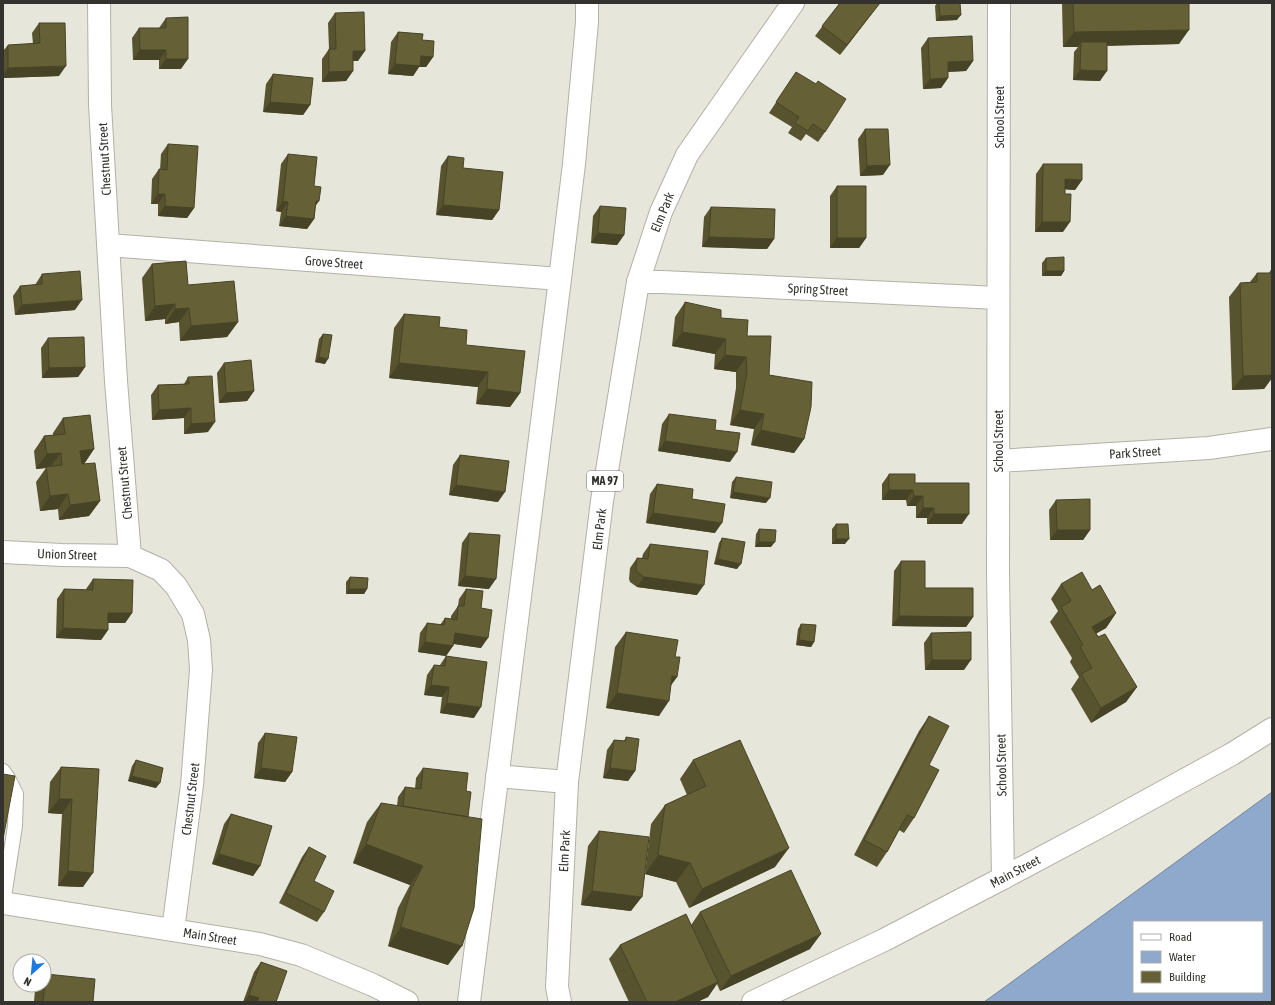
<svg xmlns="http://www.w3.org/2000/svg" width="1275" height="1005" viewBox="0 0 1275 1005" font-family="'Asap Condensed',sans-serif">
<rect width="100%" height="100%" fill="#e7e6db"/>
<path fill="#8fa9cd" stroke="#73859d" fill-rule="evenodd" d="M1272 792V1002H984L1002 989ZM1134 922H1262V992H1134Z"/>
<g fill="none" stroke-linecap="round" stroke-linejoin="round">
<g stroke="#b2b1a6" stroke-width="16">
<path id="service" d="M3 771 8 778 16 794 15 826 3 903"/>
</g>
<g stroke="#b2b1a6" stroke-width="24">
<path id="minor" d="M99 3 100 105 116 381 130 556
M999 3 998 573 1003 878
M108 245 560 279
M638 282H662L998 298
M998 461 1209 448 1272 439
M3 552 62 555 130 556 161 570 176 586 193 614 199 640 201 670 192 785 173 930
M497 776 567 782
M469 1002 560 279 574 164 587 22V3"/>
</g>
<g stroke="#b2b1a6" stroke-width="24">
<path id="tertiary" d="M753 1002 884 940 1003 878 1099 827 1232 754 1272 729"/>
</g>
<g stroke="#b2b1a6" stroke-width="24">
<path id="secondary" d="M3 903 260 944 301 955 373 985 407 1002"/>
</g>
<g stroke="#b2b1a6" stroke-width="24">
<path id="primary" d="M560 1002 557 987 567 782 602 501 638 282 661 212 687 155 793 3"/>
</g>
<use href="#service" stroke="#fff" stroke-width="14"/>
<use href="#minor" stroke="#fff" stroke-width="22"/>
<use href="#tertiary" stroke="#fff" stroke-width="22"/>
<use href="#secondary" stroke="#fff" stroke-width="22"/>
<use href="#primary" stroke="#fff" stroke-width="22"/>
</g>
<path fill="#58532f" d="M840 3H880L840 55 815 36Z
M937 3H960L957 20 936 21 935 6Z
M1062 3H1189L1179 44 1107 46 1100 81 1073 80 1074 52 1078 47H1063Z
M335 13 358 61H353V71L346 81 322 82V59L329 49 328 23Z
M166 18 181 69H159V60H133L132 38 139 28H159Z
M39 23 59 76 3 78V51L8 45 33 44 32 33Z
M398 32 422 40 433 57 426 67H419L413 76 388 74 391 42Z
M928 38 973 61 966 71 948 72V78L941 88 923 89 921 48Z
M796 72 825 132 818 142 806 134 801 141 788 133 792 127 769 113Z
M273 74 310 105 303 115 263 112 266 84Z
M865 129 883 175 860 176 858 139Z
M168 144 194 208 187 218 158 216V204H151L152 179 159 169 160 170 161 154Z
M288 154 314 186 315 207 314 219 307 229 279 226 281 212 276 211 281 164Z
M448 156 463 168 499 210 492 220 436 215 441 166Z
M1043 164 1082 180 1075 190 1065 189 1063 232H1035L1036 174Z
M837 186 866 238 859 248H830V196Z
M600 206 624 235 617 245 591 243 593 216Z
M711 207 774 239 767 249 702 247 704 217Z
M1046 258 1064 271 1061 276H1042V263Z
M152 264 188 285 238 322 227 337 180 341 179 322 165 324V319L145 321 142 278Z
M1272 268V378L1264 389 1232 390 1229 297 1240 283 1250 282 1257 273H1269Z
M42 274 75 310 15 315 13 296 20 286 35 285Z
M685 302 721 318 747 336 804 439 794 453 751 445 754 429 730 425 736 388V372L714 369 715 354 672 346 675 317Z
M404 314 439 327 466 345 520 393 510 407 476 404 478 387 389 378 394 328Z
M323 334 325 364 315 362 319 339Z
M48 338 85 367 78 377 42 378 41 348Z
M224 363 254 391 247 401 219 403 217 373Z
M188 377 208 432 184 434V418L152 420 151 395 158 385 184 384Z
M669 414 715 430 730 462 658 451 662 424Z
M63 418 94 449 84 464 100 501 89 516 59 520 58 509 40 511 36 482 46 468 36 469 34 451 44 436 53 435V433Z
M460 455 498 502 449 495 453 465Z
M889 474 915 483 962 524H927V518H916V506H907L906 500H882V484Z
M736 477 766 503 730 498 732 482Z
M657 484 692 499 715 533 646 523 650 494Z
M1056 500 1090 530 1083 540H1050L1049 510Z
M836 524 845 544H832V529Z
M759 529 771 547H755L756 534Z
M469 533 489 589 458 586 462 543Z
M722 538 737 569 714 564 719 543Z
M650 544 697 595 637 587 630 582 629 579 630 568 637 558H642L643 554Z
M901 561 925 588 973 617 966 627 892 626 894 571Z
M350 577 367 589 364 594H346V582Z
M93 579 132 613 125 623H108V630L101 640 56 638 57 599 64 589 86 590V589Z
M1061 584 1092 590 1116 613 1106 628 1096 633 1137 687 1126 702 1091 723 1071 689 1079 677 1070 662 1072 658 1050 622 1058 611 1051 599Z
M466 589 481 608V648L454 644 446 656 418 652 420 633 427 623 440 625 445 618 451 619V616L458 606 459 599Z
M801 624 814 642 811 647 796 645 798 629Z
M626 632 675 657 677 677 671 685 659 716 606 708 615 647Z
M931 633 964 670H925L924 643Z
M446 656 474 718 440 713 442 697 424 695 427 675 434 665H440Z
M929 716V765L914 818 904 833 899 830 887 852 877 867 854 855 919 731Z
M265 733 292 772 285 782 254 778 258 743Z
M626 737 635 771 628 781 603 778 607 750 614 740 624 741Z
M136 760 156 788 128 781 132 766Z
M693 760 775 867 689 908 676 882 645 874 651 824 665 805 687 795 680 779Z
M61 767 99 769 83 887 58 886 62 814 48 813 50 782Z
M423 768 448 965 388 946 398 908 410 885 353 863 367 822 381 803 397 806 398 797 405 787 415 789 416 778Z
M231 814 260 866 253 876 212 864 224 824Z
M599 831 631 911 581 905 588 846Z
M309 847 314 881 324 912 317 922 279 903 302 857Z
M700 912 810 949 720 991 717 984 708 997 697 1002H629L609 959 620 945 691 925Z
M261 962 276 1002H243L254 972Z
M46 974 93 1002H34L35 989 38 985H44V976Z"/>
<path fill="#474326" d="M880 3 840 55 847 45Z
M961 15 957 20 936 21 940 16Z
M1189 30 1179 44 1081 46V42L1078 47H1063L1074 32Z
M140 50H166L159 60H133Z
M353 51H365L358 61H346Z
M421 56 433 57 426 67H419L413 76 388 74 395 64Z
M166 59H188L181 69H159Z
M973 61 966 71 941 72 948 62Z
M66 66 59 76 3 78V75L8 68Z
M1080 70 1107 71 1100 81 1073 80Z
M353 71 346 81 322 82 329 72Z
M948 78 941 88 923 89 930 79Z
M270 102 310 105 303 115 263 112Z
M890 165 883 175 860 176 867 166Z
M1065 179 1082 180 1075 190 1058 189Z
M158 194H165L158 204H151Z
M283 201 288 202 281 212 276 211Z
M316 201H319L312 211Z
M443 205 499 210 492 220 436 215Z
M165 206 194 208 187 218 158 216Z
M286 216 314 219 307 229 279 226Z
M1042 222H1070L1063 232H1035Z
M598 233 624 235 617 245 591 243Z
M709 237 774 239 767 249 702 247Z
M837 238H866L859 248H830Z
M1046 271H1064L1061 276H1042Z
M82 300 75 310 15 315 22 305Z
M175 304 165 319 145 321 155 306Z
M189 308 179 322 165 324 175 309Z
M238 322 227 337 180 341 191 326Z
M682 332 726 339 715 354 672 346Z
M725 355 746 357 736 372 714 369Z
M319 357 328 359 325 364 315 362Z
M399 363 488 372 478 387 389 378Z
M85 367 78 377 42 378 49 368Z
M1272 375V378L1264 389 1232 390 1243 376Z
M487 389 520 393 510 407 476 404Z
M254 391 247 401 219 403 226 393Z
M191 408 184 418 152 420 159 410Z
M740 410 764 414 754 429 730 425Z
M215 422 208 432 184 434 191 424Z
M761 430 804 439 794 453 751 445Z
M665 441 737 452 730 462 658 451Z
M94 449 84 464 70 465 80 451Z
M61 453 50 467H46V468L36 469 47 454Z
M456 485 505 492 498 502 449 495Z
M889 490H913L906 500H882Z
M733 492 770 498 766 503 730 498Z
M68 494 58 509 40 511 50 496Z
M914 496H923L916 506H907Z
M100 501 89 516 59 520 70 505Z
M923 508H934L927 518H916Z
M653 513 722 523 715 533 646 523Z
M934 514H969L962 524H927Z
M1057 530H1090L1083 540H1050Z
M836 539H849L845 544H832Z
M759 542H775L771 547H755Z
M718 559 741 564 737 569 714 564Z
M465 576 496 579 489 589 458 586Z
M644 577 704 585 697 595 637 587Z
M349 589H367L364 594H346Z
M108 613H132L125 623H101Z
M1116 613 1106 628 1082 642 1092 627Z
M899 616 973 617 966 627 892 626Z
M63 628 108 630 101 640 56 638Z
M455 633 488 638 481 648 448 643Z
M799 640 814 642 811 647 796 645Z
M425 642 453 646 446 656 418 652Z
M932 660H971L964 670H925Z
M672 676 677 677 666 692Z
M431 685 449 687 442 697 424 695Z
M1137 687 1126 702 1091 723 1101 708Z
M617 693 669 701 659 716 606 708Z
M447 703 481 707 474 718 440 713Z
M261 768 292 772 285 782 254 778Z
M610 768 635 771 628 781 603 778Z
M132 776 160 783 156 788 128 781Z
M59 799H72L62 814 48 813Z
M366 844 423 866 410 885 353 863Z
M789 848 775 867 689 908 702 889Z
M219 854 260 866 253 876 212 864Z
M658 855 690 863 676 882 645 874Z
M68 871 93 873 83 887 58 886Z
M592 891 642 897 631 911 581 905Z
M401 927 462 946 448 965 388 946Z
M821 934 810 949 720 991 731 976Z
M718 982 708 997 697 1002H675Z
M249 995 259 998 256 1002H244Z"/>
<path fill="#666037" stroke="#474326" d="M840 3H880L847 45 822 26Z
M939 3H960L961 15 940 16Z
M1073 3H1189V30L1074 32Z
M364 12 365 51H353V71L329 72V49H336L335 13Z
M188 17V59H166V50H140L139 28H166V18Z
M39 23H65L66 66 8 68V45L40 43Z
M398 32 423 34 422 40 434 41 433 57 421 56 420 66 395 64Z
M972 36 973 61 948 62V78L930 79 928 38Z
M1081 42H1107V71L1080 70Z
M796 72 816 84 818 81 846 99 825 132 813 124 808 131 795 123 799 117 776 102Z
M273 74 313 78 310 105 270 102Z
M865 129H888L890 165 867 166Z
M168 144 198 146 194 208 165 206V194H158L159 169 167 170Z
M288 154 317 157 314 186 321 187 319 201H316L314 219 286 216 288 202 283 201Z
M448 156 464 158 463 168 503 172 499 210 443 205Z
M1043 164H1082V180L1065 179V194H1071L1070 222H1042Z
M837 186H866V238H837Z
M600 206 626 208 624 235 598 233Z
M711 207 775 209 774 239 709 237Z
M1064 257V271H1046V258Z
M186 261 188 285 234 281 238 322 191 326 189 308 175 309V304L155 306 152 264Z
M80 271 82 300 22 305 20 286 42 284V274Z
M1257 273H1272V375L1243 376 1240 283 1257 282Z
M685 302 721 310V318L748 320 747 336H771L769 375 812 382 811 407 804 439 761 430 764 414 740 410 747 373 746 357 725 355 726 339 682 332Z
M404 314 440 317 439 327 467 330 466 345 525 351 520 393 487 389 488 372 399 363Z
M323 334 332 335 328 359 319 357Z
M84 337 85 367 49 368 48 338Z
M251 360 254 391 226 393 224 363Z
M212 376 215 422 191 424V408L159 410 158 385 189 384 188 377Z
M669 414 716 420 715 430 740 433 737 452 665 441Z
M90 415 94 449 80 451 82 464 95 463 100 501 70 505 68 494 50 496 46 467 62 465 61 453 47 454 44 436 65 434 63 418Z
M460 455 509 461 505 492 456 485Z
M889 474H915V483H969V514H934V508H923V496H914L913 490H889Z
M736 477 772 482 770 498 733 492Z
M657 484 693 489 692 499 725 504 722 523 653 513Z
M1090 499V530H1057L1056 500Z
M836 524H848L849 539H836Z
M759 529 776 530 775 542H759Z
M469 533 500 535 496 579 465 576Z
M722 538 745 542 741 564 718 559Z
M650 544 708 551 704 585 644 577 637 572 636 569 637 558 648 559Z
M901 561H925V588H973V617L899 616Z
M1082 572 1092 590 1100 585 1116 613 1092 627 1098 637 1105 634 1137 687 1101 708 1081 674 1092 668 1080 647 1083 645 1061 607 1071 601 1061 584Z
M350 577 368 578 367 589H349Z
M93 579 133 580 132 613H108V630L63 628 64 589 93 590Z
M466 589 483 591 481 608 492 610 488 638 455 633 453 646 425 642 427 623 444 625 445 618 457 620 458 606H464Z
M801 624 816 625 814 642 799 640Z
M626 632 678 640 675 657H680L677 677 672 676 669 701 617 693Z
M971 632V660H932L931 633Z
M446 656 487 662 481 707 447 703 449 687 431 685 434 665 445 666Z
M929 716 949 726 929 765 939 770 914 818 907 815 887 852 864 840Z
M265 733 297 737 292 772 261 768Z
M626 737 639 739 635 771 610 768 614 740 626 741Z
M740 740 789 848 702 889 690 863 658 855 665 805 706 786 693 760Z
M136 760 163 768 160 783 132 776Z
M61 767 99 769 93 873 68 871 72 799H59Z
M423 768 468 773 466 791 471 792 468 817 403 806 405 787 421 789Z
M3 774 15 776 3 839Z
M381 803 482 819 474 908 462 946 401 927 411 889 423 866 366 844Z
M231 814 272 826 260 866 219 854Z
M599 831 649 837 642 897 592 891Z
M309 847 326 856 314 881 334 891 324 912 286 893Z
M791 870 821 934 731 976 700 912Z
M686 914 718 982 675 1002H647L620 945Z
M261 962 287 971 276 1002H257L259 998 249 995Z
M46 974 95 979 93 1002H43Z"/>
<g text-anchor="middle" stroke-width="4" stroke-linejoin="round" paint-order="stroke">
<rect fill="#fff" stroke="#70706d" stroke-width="1" x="587" y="471" width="36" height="20" rx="3"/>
<g font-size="12" font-weight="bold" fill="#33322e">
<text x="605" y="485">MA 97</text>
</g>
<g font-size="13" fill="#33322e" stroke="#fff">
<text transform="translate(999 117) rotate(-90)" y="5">School Street</text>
<text transform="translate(104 159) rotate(-93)" y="5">Chestnut Street</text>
<text transform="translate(662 212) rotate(-68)" y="5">Elm Park</text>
<text transform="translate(334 262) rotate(4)" y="5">Grove Street</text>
<text transform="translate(818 289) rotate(3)" y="5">Spring Street</text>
<text transform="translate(998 441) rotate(-90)" y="5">School Street</text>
<text transform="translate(1135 452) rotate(-4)" y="5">Park Street</text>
<text transform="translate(124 483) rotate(-95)" y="5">Chestnut Street</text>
<text transform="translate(599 529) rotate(-83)" y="5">Elm Park</text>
<text transform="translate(67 554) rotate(2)" y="5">Union Street</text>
<text transform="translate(1001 765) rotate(-91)" y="5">School Street</text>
<text transform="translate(190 799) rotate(-83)" y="5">Chestnut Street</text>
<text transform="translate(564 851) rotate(-87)" y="5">Elm Park</text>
<text transform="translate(1015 871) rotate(-28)" y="5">Main Street</text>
<text transform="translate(210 936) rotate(9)" y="5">Main Street</text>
</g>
</g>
<rect width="1275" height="1005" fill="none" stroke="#33322e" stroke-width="8"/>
<rect x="1133" y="921" width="130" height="72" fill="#ffffff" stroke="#adadab"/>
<rect x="1141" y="934" width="20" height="6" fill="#ffffff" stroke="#adadab"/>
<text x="1169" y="941" font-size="12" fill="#33322e">Road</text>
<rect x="1141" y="951" width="20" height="12" fill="#8fa9cd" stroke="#adadab"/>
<text x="1169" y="961" font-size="12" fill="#33322e">Water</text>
<rect x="1141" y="971" width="20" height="12" fill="#666037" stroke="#adadab"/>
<text x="1169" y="981" font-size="12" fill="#33322e">Building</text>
<g transform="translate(32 973) rotate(207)"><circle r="19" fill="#ffffff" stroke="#adadab"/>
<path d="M0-3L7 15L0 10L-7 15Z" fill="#1c79e2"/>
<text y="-6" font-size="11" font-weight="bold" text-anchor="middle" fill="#33322e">N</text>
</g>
</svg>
